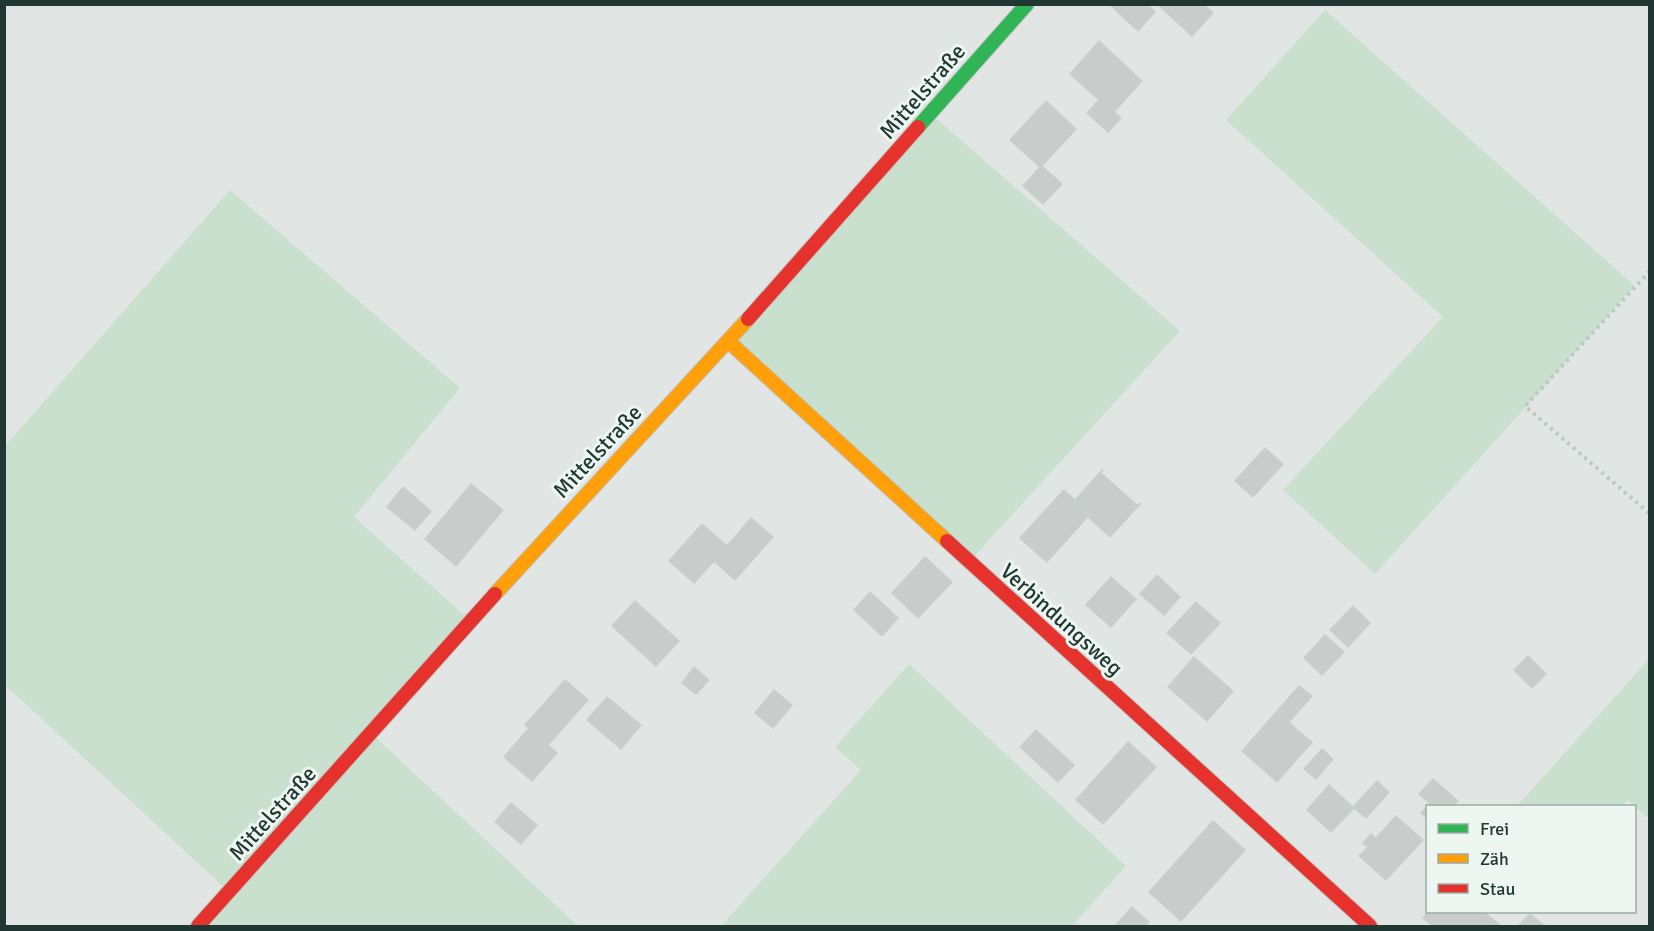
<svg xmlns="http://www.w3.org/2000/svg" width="1654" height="931" viewBox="0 0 1654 931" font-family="Signika,sans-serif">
<rect width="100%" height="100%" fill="#e1e6e4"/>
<path fill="#c9e0cf" d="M1325 10 1635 286 1375 574 1283 490 1443 317 1226 120Z
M931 114 1180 331 969 562 728 341Z
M230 190 460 388 354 517 472 622 372 734 578 926H198L228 891 5 685V446Z
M1649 659V819L1628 800 1622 806H1517Z
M909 664 1126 866 1072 926H721L861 770 835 747Z"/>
<path fill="#c8cdcb" stroke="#c9cfcd" stroke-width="1.5" d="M1109 4H1147L1155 12 1138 31Z
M1157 4H1203L1213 13 1192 36Z
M1099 41 1142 81 1114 112 1121 118 1108 132 1087 113 1099 100 1070 74Z
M1046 101 1076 129 1042 166 1062 184 1043 204 1023 186 1040 167 1010 140Z
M1265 448 1283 464 1253 497 1235 481Z
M1103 469 1101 473 1137 505 1141 503 1110 537 1088 517 1090 514 1075 500Z
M471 484 503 510 456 566 425 539Z
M403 487 431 511 415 530 387 507Z
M1064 490 1076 501 1053 526 1041 515Z
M1076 501 1090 514 1047 562 1032 549Z
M1041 515 1053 526 1032 549 1020 538Z
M751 518 773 537 735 580 714 561 694 583 669 561 702 524 727 546Z
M925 557 952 582 918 618 892 593Z
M1157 575 1180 597 1164 615 1140 594Z
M1111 577 1136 599 1111 627 1086 605Z
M870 592 898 618 882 636 854 610Z
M635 601 679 641 656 666 612 626Z
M1196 602 1220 623 1191 654 1167 633Z
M1353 606 1370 623 1348 647 1330 630Z
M1325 635 1344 652 1322 675 1304 658Z
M1528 656 1546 674 1532 688 1514 670Z
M1194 657 1233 691 1207 721 1168 687Z
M694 667 709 680 696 694 682 683Z
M565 680 588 700 548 745 525 725Z
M1299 686 1312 696 1289 722 1295 728 1260 767 1242 751Z
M774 690 792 705 773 728 755 713Z
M607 697 641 725 621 749 587 720Z
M529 728 557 753 532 781 504 757Z
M1295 728 1312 742 1277 782 1260 767Z
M1036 730 1074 765 1058 782 1020 747Z
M1128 742 1156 767 1103 824 1076 800Z
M1322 749 1333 759 1316 779 1304 769Z
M1433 779 1458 801 1453 806H1428V819L1421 813 1430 804 1419 794Z
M1377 781 1389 792 1366 818 1353 807Z
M1329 785 1354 808 1331 832 1307 810Z
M511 803 537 825 521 844 495 822Z
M1396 816 1423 840 1386 880 1359 856 1368 847 1363 843 1371 834 1376 838Z
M1213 821 1245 850 1181 921 1149 892Z
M1132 907 1149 922 1146 926H1115Z
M1428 912H1484L1501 926H1433L1423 918Z
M1530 914 1545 926H1518Z"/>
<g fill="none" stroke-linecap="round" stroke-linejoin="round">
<g stroke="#bdc4c1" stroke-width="16">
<path id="fast" d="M918 127 1027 4"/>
</g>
<g stroke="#bdc4c1" stroke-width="16">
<path id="slow" d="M728 341 947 541
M495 594 748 319"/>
</g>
<g stroke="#bdc4c1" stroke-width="16">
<path id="jam" d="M748 319 918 127
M947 541 1370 926
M198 926 495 594"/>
</g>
<path stroke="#bec7c4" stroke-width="4" stroke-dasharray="3 4.5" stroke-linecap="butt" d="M1650 271 1525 406 1650 514"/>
<use href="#fast" stroke="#30b455" stroke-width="14"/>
<use href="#slow" stroke="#ff9f0a" stroke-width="14"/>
<use href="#jam" stroke="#e5322d" stroke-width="14"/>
</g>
<g text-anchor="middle" stroke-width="6" stroke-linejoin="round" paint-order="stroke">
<g font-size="22" fill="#203831" stroke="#eef6f2">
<text transform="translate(922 91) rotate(-49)" y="8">Mittelstraße</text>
<text transform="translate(597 451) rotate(-47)" y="8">Mittelstraße</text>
<text transform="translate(1062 619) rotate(42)" y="8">Verbindungsweg</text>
<text transform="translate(272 813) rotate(-48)" y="8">Mittelstraße</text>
</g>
</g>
<rect width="1654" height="931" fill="none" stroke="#203831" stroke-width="12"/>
<rect x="1426" y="805" width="210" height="108" fill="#eef6f2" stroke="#9caaa5" stroke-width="1.5"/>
<rect x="1438" y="824" width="30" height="9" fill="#30b455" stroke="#9caaa5" stroke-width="1.5"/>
<text x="1480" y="835" font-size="18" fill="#203831">Frei</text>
<rect x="1438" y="854" width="30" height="9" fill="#ff9f0a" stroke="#9caaa5" stroke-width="1.5"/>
<text x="1480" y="865" font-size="18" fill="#203831">Zäh</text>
<rect x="1438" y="884" width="30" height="9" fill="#e5322d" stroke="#9caaa5" stroke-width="1.5"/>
<text x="1480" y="895" font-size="18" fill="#203831">Stau</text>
</svg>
